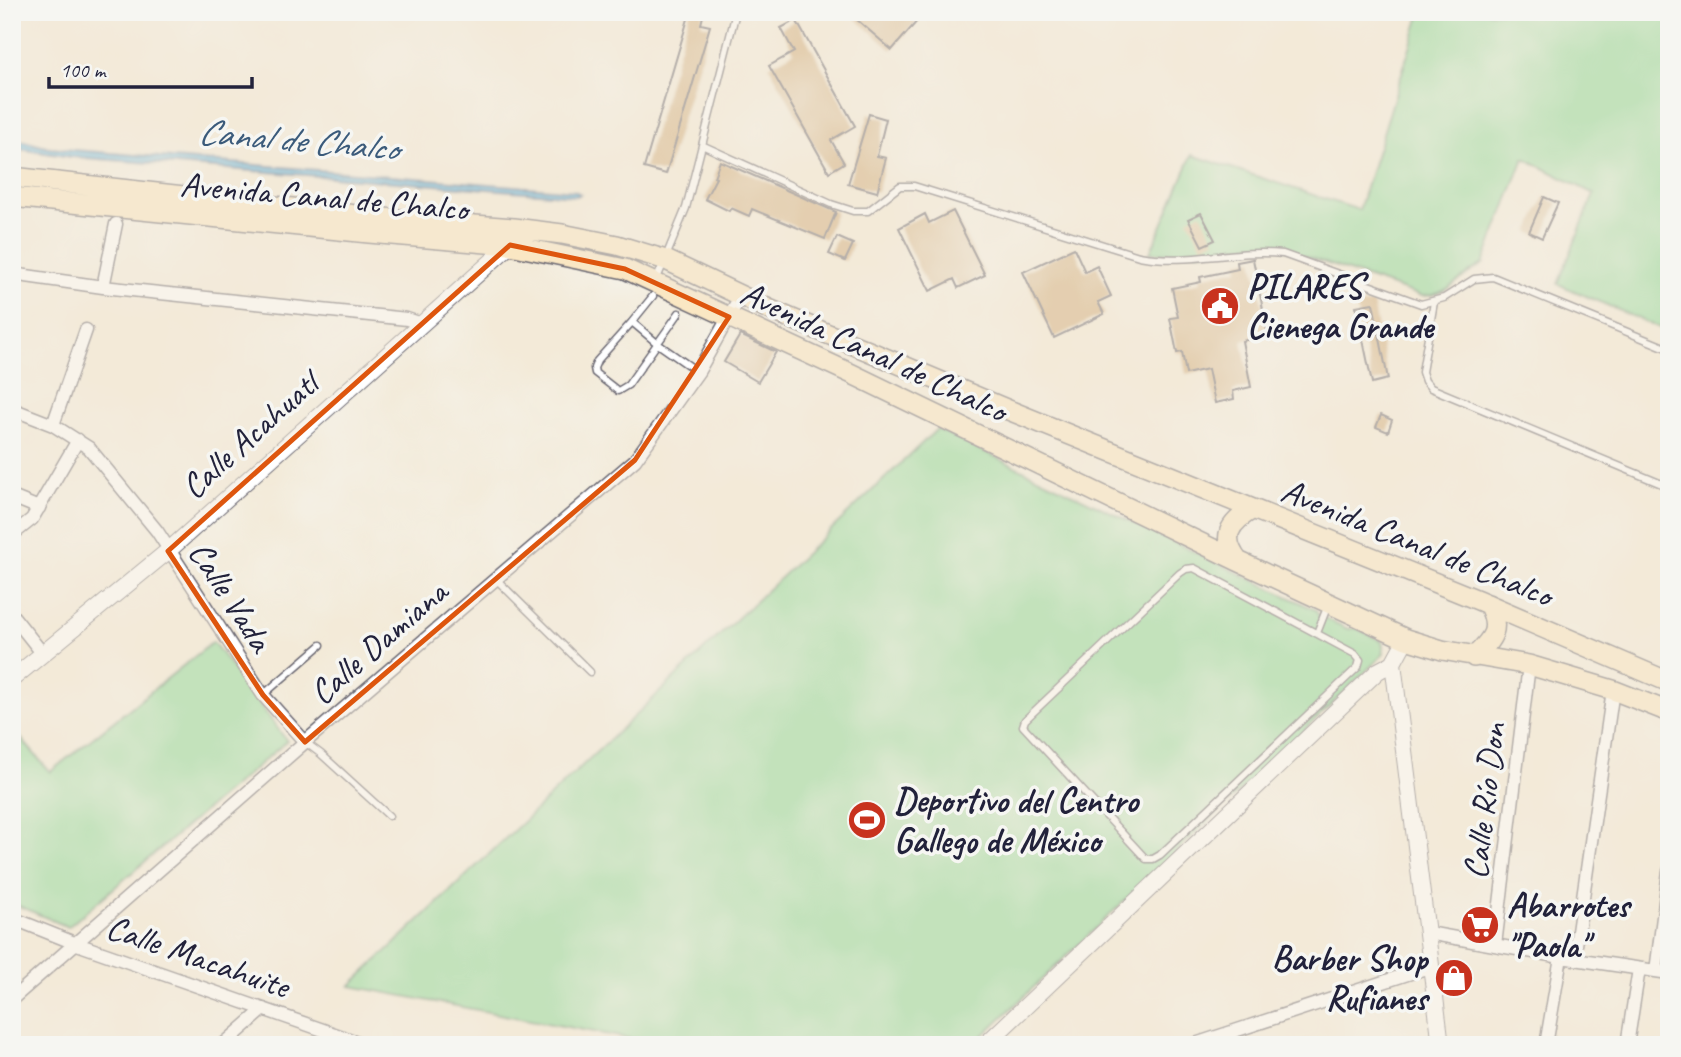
<svg xmlns="http://www.w3.org/2000/svg" width="1681" height="1057" viewBox="0 0 1681 1057" font-family="Caveat,sans-serif">
<rect width="100%" height="100%" fill="#f6f6f2"/>
<filter id="ink" filterUnits="userSpaceOnUse"><feTurbulence type="fractalNoise" baseFrequency=".0143" numOctaves="2"/><feDisplacementMap in="SourceGraphic" scale="14" xChannelSelector="R" yChannelSelector="G"/><feConvolveMatrix kernelMatrix="1 2 1 2 8 2 1 2 1" color-interpolation-filters="sRGB"/></filter>
<filter id="wash" filterUnits="userSpaceOnUse"><feTurbulence type="fractalNoise" baseFrequency=".00686" numOctaves="4" result="noise"/><feDisplacementMap in="SourceGraphic" scale="28" xChannelSelector="R" yChannelSelector="G"/><feGaussianBlur stdDeviation="1.57" result="paint"/><feColorMatrix in="noise" values="0 0 0 0 0 0 0 0 0 0 0 0 0 0 0 0 0 1.4 0 .05"/><feComposite in="paint" operator="in"/></filter>
<g filter="url(#wash)">
<rect width="100%" height="100%" fill="#f3ead8"/>
<path fill="#89d998" stroke="#567e6a" stroke-width="2" d="M1421 12H1669V332L1558 284 1594 194 1524 158 1483 264C1461 275 1447 297 1421 296L1273 245 1255 244 1202 252 1150 253 1192 155 1359 210Z
M937 429 1316 610 1318 615 1348 629 1356 628 1382 641 1384 654 973 1045H663L350 986Z
M213 642 287 741 68 927 12 903V728L50 772Z"/>
<path fill="#61b1dc" stroke="#426a8c" stroke-width="2" d="M12 138 50 148 575 191 580 194 577 196 72 157 12 148Z"/>
<g id="blocks">
<path fill="#d2ae7e" d="M690 12H704L701 24 710 26 666 174 644 168Z
M848 12H925L892 50Z
M796 20 855 126 831 140 844 163 829 172 769 66 794 52 781 28Z
M869 114 886 119 877 156 886 158 877 192 848 184Z
M720 161 836 212 825 239 752 209 749 216 731 208 729 211 705 199 716 178 714 177Z
M1544 197 1558 203 1542 238 1529 232Z
M953 211 985 275 958 288 954 279 930 291 899 228 925 214 929 223Z
M1201 213 1215 240 1202 246 1188 219Z
M837 237 853 244 845 261 829 254Z
M1074 248 1085 272 1097 266 1111 296 1098 302 1104 314 1054 338 1023 272Z
M1253 259 1268 335 1242 341 1251 387 1233 391 1234 399 1215 403 1208 369 1186 374 1182 352 1177 353 1170 318 1178 317 1172 288 1201 282 1200 277 1238 269 1237 262Z
M1373 303 1388 379 1372 383 1356 306Z
M740 335 776 352 758 382 724 362Z
M1381 415 1392 420 1388 432 1376 427Z"/>
</g>
</g>
<g filter="url(#ink)">
<use href="#blocks" fill-opacity="0" stroke="#6b6872" stroke-width="2"/>
<g fill="none" stroke-linecap="round" stroke-linejoin="round">
<g stroke="#6b6872" stroke-width="9">
<path id="service" d="M704 146 831 204 853 211H868L900 186H914L1139 256C1187 265 1235 249 1283 254L1421 304 1444 298 1474 279 1493 277 1669 349
M656 281 686 208 736 12
M1434 302 1422 372 1425 381 1431 388 1669 487
M679 313 628 385 618 391 595 373 594 368 597 361 632 322 658 344 698 372
M632 322 653 296
M1194 568 1355 654 1360 660 1358 667 1160 855 1153 859H1146L1023 726 1025 720 1180 573 1186 569Z
M495 578 590 672
M1317 633 1328 605
M263 695 321 645
M305 742 321 754 389 816"/>
</g>
<g stroke="#6b6872" stroke-width="15">
<path id="minor" d="M12 274 103 287 407 319 422 324
M103 287 116 224
M12 409 53 425 89 448 157 531 263 695 305 742
M53 425 86 330
M12 497 39 508
M12 535 32 519 78 440
M12 615 43 654
M12 918 77 944 366 1045
M1428 933 1561 957 1669 973
M1495 945 1529 665
M1574 959 1613 690
M1656 971 1669 871
M12 999 305 742 635 460 698 372 741 295
M223 1045 264 1009
M1192 1045 1432 966
M1546 1045 1561 957
M1627 1045 1639 969"/>
</g>
<g stroke="#6b6872" stroke-width="18">
<path id="tertiary" d="M1393 663 1441 1045
M12 679 168 551 510 245 512 237
M985 1045 1378 671 1393 663 1406 639"/>
</g>
<g stroke="#6b6872" stroke-width="22">
<path id="secondary" d="M12 177 383 218 514 228 562 234 617 245 666 260 771 310 1006 409 1478 600 1669 682
M12 197 369 233 510 245 625 269 850 373 1238 561 1406 639 1442 650 1529 665 1613 690 1669 712
M1238 561C1220 537 1229 523 1253 509
M1474 657C1492 639 1502 630 1488 604"/>
</g>
<use href="#service" stroke="#fff" stroke-width="6"/>
<use href="#minor" stroke="#fff" stroke-width="12"/>
<use href="#tertiary" stroke="#fff" stroke-width="16"/>
<use href="#secondary" stroke="#fae7c3" stroke-width="19"/>
</g>
</g>
<path d="M0 0H1681V1057H0ZM510 245 625 269 729 317 635 460 305 742 263 695 168 551Z" fill="#f3ead8" fill-opacity=".55" fill-rule="evenodd"/>
<path fill="none" stroke="#de560e" stroke-width="5" stroke-linejoin="round" d="M510 245 625 269 729 317 635 460 305 742 263 695 168 551Z"/>
<defs>
<g id="civic-disc" transform="scale(2.0125)"><circle r="9.5" fill="#c8321e" stroke="#f6f6f2"/><path d="M-.6-6.5H3V-4.5H.6V-3L4-1V1h2V6H-6V1h2V-1L-.6-3ZM-1.2 2.5V6h2.4V2.5Z" fill="#fff"/></g>
<g id="stadium-disc" transform="scale(2.0125)"><circle r="9.5" fill="#c8321e" stroke="#f6f6f2"/><path d="M0-5a6.5 5 0 1 0 0 10a6.5 5 0 1 0 0-10ZM-3.5-1.8h7v3.6h-7Z" fill="#fff"/></g>
<g id="supermarket-disc" transform="scale(2.0125)"><circle r="9.5" fill="#c8321e" stroke="#f6f6f2"/><path d="M-6-5.5h2.5l.6 2H6L4.5 2H-2.5L-4.4-4H-6ZM-1.5 3.2a1.3 1.3 0 1 0 .1 0ZM3 3.2a1.3 1.3 0 1 0 .1 0Z" fill="#fff"/></g>
<g id="shop-disc" transform="scale(2.0125)"><circle r="9.5" fill="#c8321e" stroke="#f6f6f2"/><path d="M-5-2.5h2.3a2.7 3.5 0 0 1 5.4 0H5L5.5 6h-11ZM-1.5-2.5h3a1.5 2.3 0 0 0-3 0Z" fill="#fff"/></g>
</defs>
<g fill-rule="evenodd">
<use href="#civic-disc" x="1220" y="306"/>
<use href="#stadium-disc" x="867" y="820"/>
<use href="#supermarket-disc" x="1480" y="925"/>
<use href="#shop-disc" x="1454" y="978"/>
</g>
<g text-anchor="middle" stroke-width="7" stroke-linejoin="round" paint-order="stroke">
<g font-size="35" fill="#22223b" stroke="#f6f6f2">
<text transform="translate(324 196) rotate(5)" y="12">Avenida Canal de Chalco</text>
<text transform="translate(874 351) rotate(25)" y="12">Avenida Canal de Chalco</text>
<text transform="translate(249 435) rotate(-42)" y="12">Calle Acahuatl</text>
<text transform="translate(1417 542) rotate(22)" y="12">Avenida Canal de Chalco</text>
<text transform="translate(231 596) rotate(57)" y="12">Calle Vada</text>
<text transform="translate(378 642) rotate(-41)" y="12">Calle Damiana</text>
<text transform="translate(1484 801) rotate(-83)" y="12">Calle Río Don</text>
<text transform="translate(198 956) rotate(19)" y="12">Calle Macahuite</text>
</g>
<g font-size="35" font-weight="bold" fill="#22223b" stroke="#f6f6f2" text-anchor="start">
<text x="1247" y="298">PILARES<tspan x="1247" dy="40">Cienega Grande</tspan></text>
<text x="894" y="812">Deportivo del Centro<tspan x="894" dy="40">Gallego de México</tspan></text>
<text x="1507" y="917">Abarrotes<tspan x="1507" dy="40">"Paola"</tspan></text>
<text x="1427" y="970" text-anchor="end">Barber Shop<tspan x="1427" dy="40">Rufianes</tspan></text>
</g>
<g font-size="37" font-style="italic" fill="#3b5b7b" stroke="#f6f6f2">
<text transform="translate(298 139) rotate(5)" y="13">Canal de Chalco</text>
</g>
</g>
<rect width="1681" height="1057" fill="none" stroke="#f6f6f2" stroke-width="42"/>
<path d="M49 77v10h203v-10" fill="none" stroke="#22223b" stroke-width="3.5"/>
<text x="60" y="77" font-size="21" fill="#22223b" stroke="#f6f6f2" stroke-width="5" paint-order="stroke">100 m</text>
</svg>
